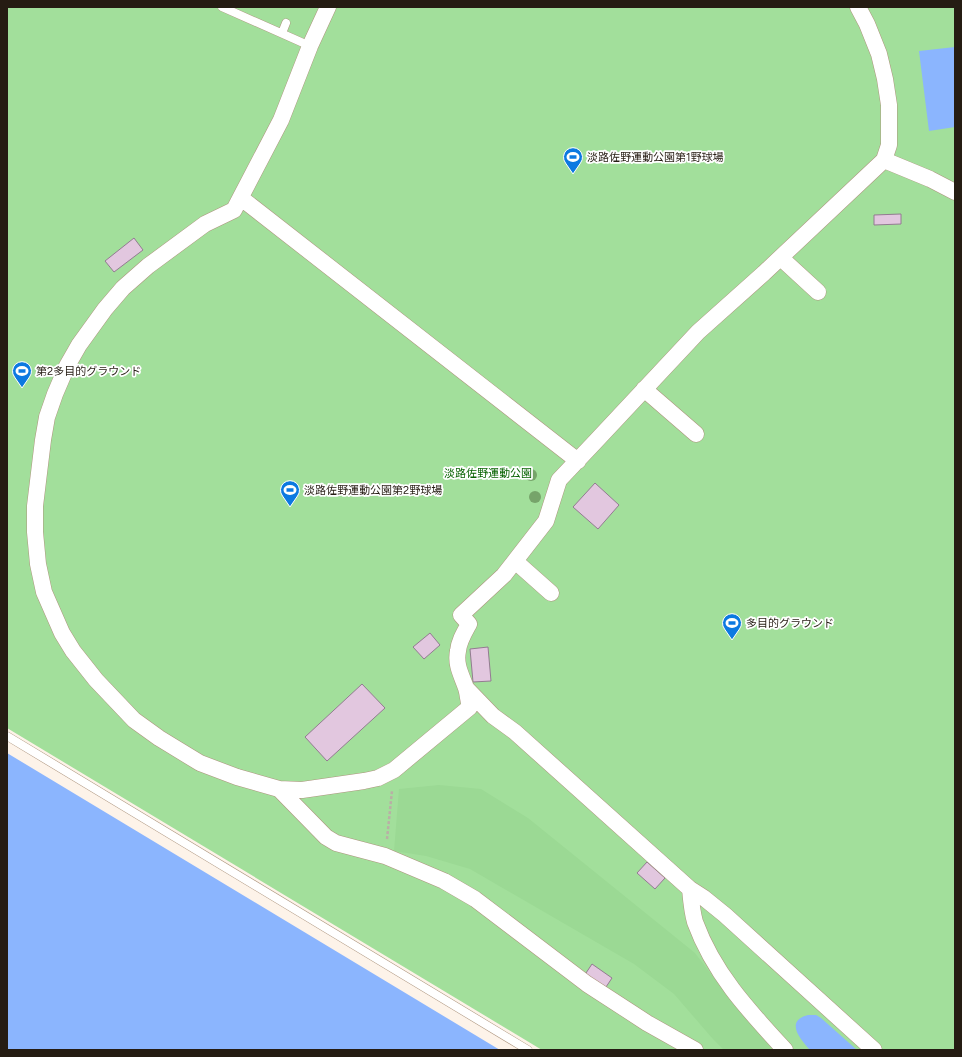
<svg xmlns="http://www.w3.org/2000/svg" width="962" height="1057" viewBox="0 0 962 1057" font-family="Figtree,'Noto Sans JP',sans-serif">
<rect width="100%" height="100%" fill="#fdf3e9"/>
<path fill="#a2df9b" d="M7 7H955V1050H542L7 728Z"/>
<path fill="#9bd994" d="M439 785 481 789 528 818 695 953 727 995 775 1050H724L712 1038 674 994 634 964 470 869 426 856 394 851 399 789Z"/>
<path fill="#8bb5fe" d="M955 47V127L929 131 919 51Z
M7 753 500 1050H7Z
M808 1015H816L821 1018 857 1050H810C801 1040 784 1021 808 1015Z"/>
<path fill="#e2c7df" stroke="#937b91" d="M901 214V224L874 225V215Z
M134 238 143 250 114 272 105 261Z
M595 483 619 505 598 529 573 507Z
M430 633 440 645 424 659 413 647Z
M488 647 491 681 473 682 470 649Z
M362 684 385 708 327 761 305 737Z
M647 862 665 878 655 889 637 873Z
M592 964 612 978 604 990 584 976Z"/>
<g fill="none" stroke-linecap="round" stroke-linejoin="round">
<g stroke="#ad957e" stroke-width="9">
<path id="lane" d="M222 7 310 46
M282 33 286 23
M7 736 528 1050"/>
</g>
<g stroke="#ad957e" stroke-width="17">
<path id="street" d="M328 7 310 46 281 120 234 210 205 224 148 266 123 288 105 309 79 345 67 366 55 394 47 417 43 440 35 506V532L38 564 44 592 62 633 73 651 96 680 134 720 159 738 200 763 237 777 279 789 302 790 364 781 378 778 394 770 470 707C468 701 468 694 466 688 462 676 455 665 458 651 459 641 464 633 469 624L461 615 504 575 546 521 559 480 595 442 698 332 764 273 884 160 889 145V105L885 79 879 54 867 24 858 7
M884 160 930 179 955 192
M241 198 578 461
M781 258 818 292
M644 389 696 434
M515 561 551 593
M466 688 493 716 515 732 690 889C691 900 692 912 695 922 714 974 749 1011 785 1050
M279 789 326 837 336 843 385 856 444 881 475 899 587 984 647 1023 695 1050
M690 889 704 898 725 915 874 1050"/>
</g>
<path stroke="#b9afa5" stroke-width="2.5" stroke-dasharray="3 2" stroke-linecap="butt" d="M387 839 392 791"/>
<use href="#lane" stroke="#fff" stroke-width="8"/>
<use href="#street" stroke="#fff" stroke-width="16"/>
</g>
<g fill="#76a46a">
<circle cx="531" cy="475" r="6"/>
<circle cx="535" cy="497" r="6"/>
</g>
<defs>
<g id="stadium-pin" transform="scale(1)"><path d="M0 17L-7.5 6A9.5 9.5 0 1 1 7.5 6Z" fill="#0c79e1" stroke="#fff"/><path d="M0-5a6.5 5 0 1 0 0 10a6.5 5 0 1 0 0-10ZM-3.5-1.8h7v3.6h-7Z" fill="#fff"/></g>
</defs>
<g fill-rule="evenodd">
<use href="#stadium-pin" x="573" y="157"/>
<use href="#stadium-pin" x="22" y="371"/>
<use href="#stadium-pin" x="290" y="490"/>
<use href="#stadium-pin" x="732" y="623"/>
</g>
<g text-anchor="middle" stroke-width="3.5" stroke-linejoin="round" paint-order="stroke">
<g font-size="11" fill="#251c13" stroke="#fff" text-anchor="start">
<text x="587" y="161">淡路佐野運動公園第1野球場</text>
<text x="36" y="375">第2多目的グラウンド</text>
<text x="304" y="494">淡路佐野運動公園第2野球場</text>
<text x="746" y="627">多目的グラウンド</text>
</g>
<g font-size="11" fill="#086302" stroke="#fff">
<text x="488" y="477">淡路佐野運動公園</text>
</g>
</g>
<rect width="962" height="1057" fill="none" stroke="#251c13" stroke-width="16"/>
</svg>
